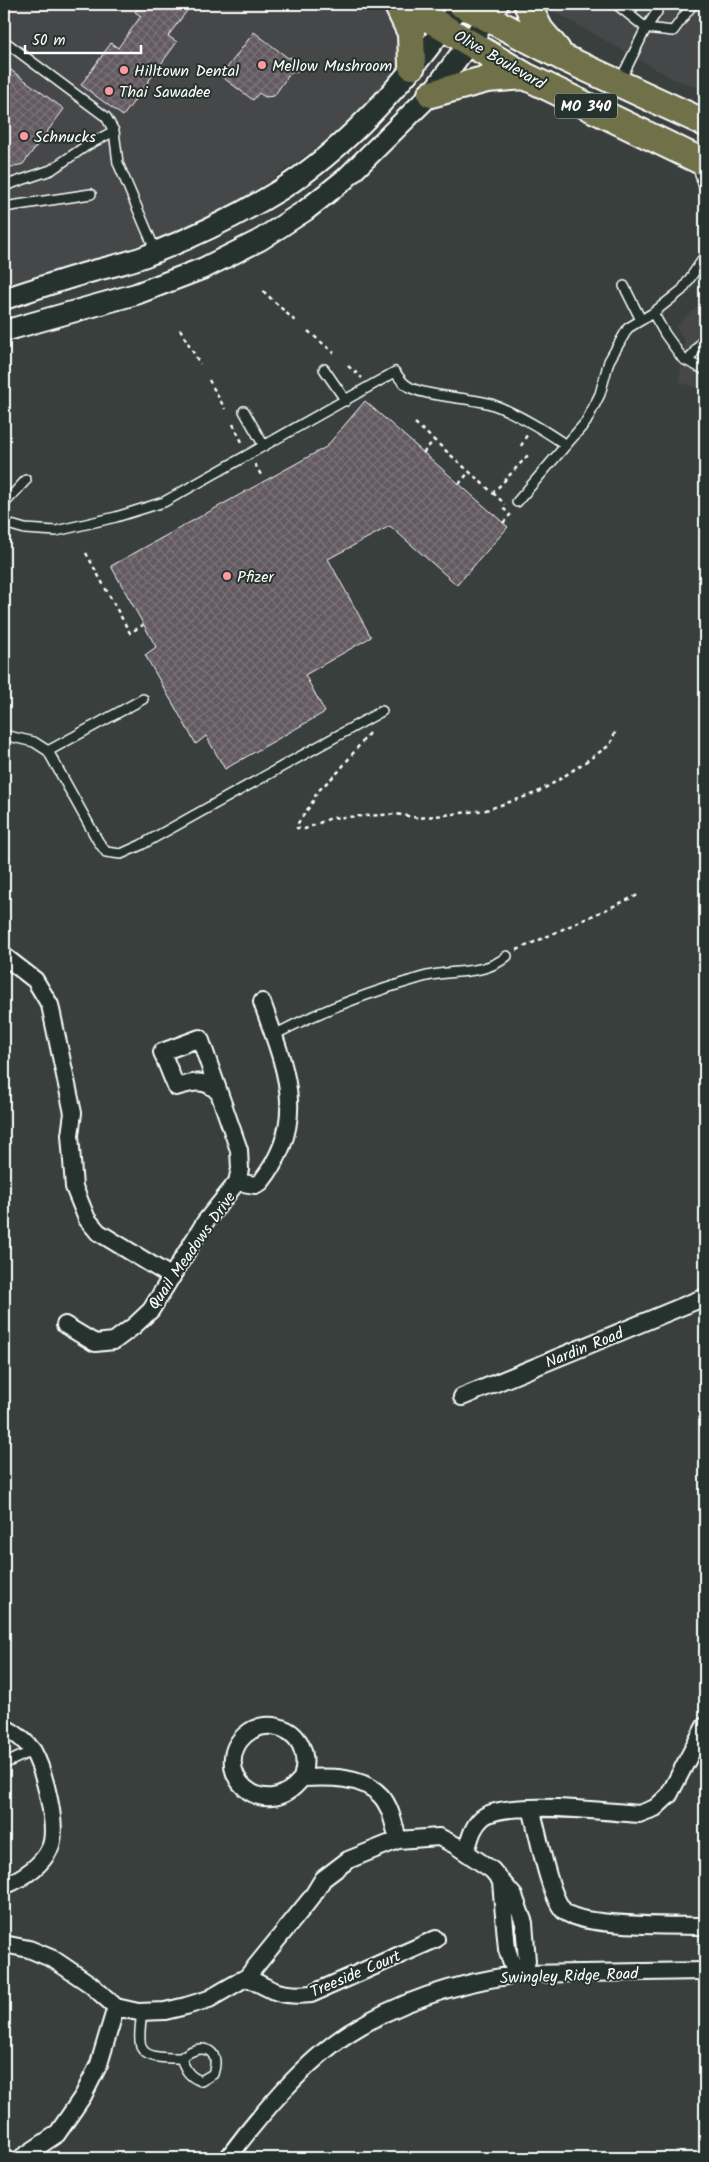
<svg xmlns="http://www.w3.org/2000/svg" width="709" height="2162" viewBox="0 0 709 2162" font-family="Kalam,sans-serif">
<defs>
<pattern id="building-cross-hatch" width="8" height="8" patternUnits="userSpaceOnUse" patternTransform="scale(1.25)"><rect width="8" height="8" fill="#635a61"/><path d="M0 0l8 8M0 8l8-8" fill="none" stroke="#7a7379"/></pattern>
</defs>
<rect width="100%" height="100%" fill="#383f3d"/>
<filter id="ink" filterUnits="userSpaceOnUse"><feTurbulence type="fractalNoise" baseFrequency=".02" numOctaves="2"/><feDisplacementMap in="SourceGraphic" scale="10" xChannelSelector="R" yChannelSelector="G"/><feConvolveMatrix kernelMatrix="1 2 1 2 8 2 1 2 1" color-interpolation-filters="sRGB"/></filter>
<g filter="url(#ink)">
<path fill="#454748" d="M4 4H380L388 10 400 28 399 67 352 117 323 143 248 196 191 226 129 250 4 285Z
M544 4H705V90L673 79 544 6Z
M705 298V391L679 382 685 342 676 327Z"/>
<path fill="url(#building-cross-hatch)" stroke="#fff" d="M142 4H192L168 36 177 42 123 116 81 85 111 43 118 48 141 16 135 12Z
M254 32 288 58 293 57 297 72 290 73 274 96 265 97 259 93 253 100 221 76Z
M4 65 64 109 23 164 4 169Z
M365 401 508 527 457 585 390 526 328 559 371 637 305 675 325 712 225 769 206 736 196 744 145 655 156 647 111 566 326 447Z"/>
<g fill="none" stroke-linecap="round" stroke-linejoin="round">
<g stroke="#fff" stroke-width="12">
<path id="service" d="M616 4 646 28 620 81
M657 12 646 28 673 31 693 4
M628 13 636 4
M4 41 106 117 114 131 118 163 156 252
M697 164 705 190
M4 186 51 170 86 146 114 131
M4 207 91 194
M705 256 682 290 653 313 665 334 683 359 705 370
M624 286 641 320
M688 361 705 337
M324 369 346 401
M244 411 264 446
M517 502 566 445
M4 504 26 480
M4 523 25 529 56 531 116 517 164 502 395 372C398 376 401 381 405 384 419 397 470 397 491 404 517 413 544 430 566 445L586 422 600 394 609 361 628 328 653 313
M4 735 34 742 48 751 143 699
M48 751 98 841 106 852 121 854 141 845 382 711
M274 1035C323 1009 370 992 423 977 451 969 485 976 507 956
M4 1764 32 1751
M142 2011C137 2053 137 2058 181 2058 185 2069 189 2077 201 2081L213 2074C222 2047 199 2042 181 2058"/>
</g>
<g stroke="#fff" stroke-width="20">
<path id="minor" d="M4 956 35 980 50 1005 73 1113 70 1135 74 1187 87 1219 98 1232 172 1277
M237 1182 255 1185 261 1182C310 1120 285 1068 262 1002
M65 1325 95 1343 114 1341 134 1326 151 1310 205 1222 237 1182 240 1169 239 1150 200 1038 162 1052 176 1087C193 1082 206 1078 219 1093
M462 1397 705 1297
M4 1727C15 1733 26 1741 33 1751 44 1771 59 1827 50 1848 41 1867 23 1878 4 1886
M302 1778C309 1755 301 1730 273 1726 263 1725 253 1728 245 1735 208 1769 263 1828 302 1778 327 1777 362 1775 381 1796 391 1807 394 1825 398 1840
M531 1808C538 1832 548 1892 563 1910 578 1928 678 1925 705 1926
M466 1852C470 1839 472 1827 482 1818 503 1799 609 1812 639 1814L655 1808 669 1795 705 1726
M4 1944 29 1949 53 1959 90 1984 116 2007 138 2012 165 2011 186 2006 209 1999 247 1977 312 1897 323 1879 348 1860 398 1840 439 1837 455 1845 492 1870 514 1896 524 1923 527 1961 521 1974 512 1964 507 1949 501 1882
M247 1977C271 1991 282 1997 311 1994L436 1939
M21 2158 57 2134 83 2096 99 2064 116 2007
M228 2158C258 2117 306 2060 349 2033 401 2000 461 1982 521 1974L705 1971"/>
</g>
<g stroke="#fff" stroke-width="24">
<path id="tertiary" d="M4 299C31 290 59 281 86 273 107 267 129 263 148 255 194 237 238 216 280 190 352 145 413 72 461 4
M4 331 136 294 204 268 260 240 306 210 345 179 431 94 498 4"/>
</g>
<g stroke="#fff" stroke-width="30">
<path id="primary" d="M397 4 411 33 412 66
M404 4 525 76 705 163
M461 4 564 58 705 123
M527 4 540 30 557 50
M431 94 487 79 525 76"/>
</g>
<path stroke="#fff" stroke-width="2.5" stroke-dasharray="4 4" stroke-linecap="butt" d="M263 291 295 321
M180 329 200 364
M308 331 334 353
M348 366 362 378
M209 380 225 409
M415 423 493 493 530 453
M233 424 243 444
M521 446 528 433
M423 453 434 440
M255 464 261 475
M459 484 469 472
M493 493 505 504
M503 523 510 515 504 509 506 506
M86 553 130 633 143 625
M4 712 8 724
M369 733 339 771 317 792 312 803 296 826 297 828 305 829 331 818 396 814 419 818 486 810 536 793 557 781 610 745 616 730
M517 950 638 895"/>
<use href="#service" stroke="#26332d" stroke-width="9"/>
<use href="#minor" stroke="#26332d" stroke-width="16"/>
<use href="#tertiary" stroke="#26332d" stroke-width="20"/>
<use href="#primary" stroke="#70704a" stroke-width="26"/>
</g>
</g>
<g fill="#ff9aa2" stroke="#26332d" stroke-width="2">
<circle cx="262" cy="65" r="5"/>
<circle cx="124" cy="70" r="5"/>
<circle cx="109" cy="91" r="5"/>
<circle cx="24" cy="136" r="5"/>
<circle cx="227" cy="576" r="5"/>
</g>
<g text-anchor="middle" stroke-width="4" stroke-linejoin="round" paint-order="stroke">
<rect fill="#26332d" stroke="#bec2c0" stroke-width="1" x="555" y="93.5" width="62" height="25" rx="4"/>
<g font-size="15" font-weight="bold" fill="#fff">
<text x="586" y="111">MO 340</text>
</g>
<g font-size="16" fill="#fff" stroke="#26332d">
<text transform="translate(500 59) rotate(30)" y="6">Olive Boulevard</text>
<text transform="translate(191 1250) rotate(-55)" y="6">Quail Meadows Drive</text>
<text transform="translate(584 1347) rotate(-22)" y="6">Nardin Road</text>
<text transform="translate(355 1973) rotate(-23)" y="6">Treeside Court</text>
<text transform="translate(569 1975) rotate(-2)" y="6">Swingley Ridge Road</text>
</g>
<g font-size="16" fill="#fff" stroke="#26332d" text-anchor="start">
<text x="272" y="71">Mellow Mushroom</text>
<text x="134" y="76">Hilltown Dental</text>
<text x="119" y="97">Thai Sawadee</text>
<text x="34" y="142">Schnucks</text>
<text x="237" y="582">Pfizer</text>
</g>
</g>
<rect width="709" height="2162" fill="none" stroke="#26332d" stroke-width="20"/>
<rect x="10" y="10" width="689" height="2142" fill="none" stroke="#fff" stroke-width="2" filter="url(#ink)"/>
<path d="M25 45v8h116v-8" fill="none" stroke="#ffffff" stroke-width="2.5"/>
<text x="32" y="45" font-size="15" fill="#ffffff" stroke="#26332d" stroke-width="4" paint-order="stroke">50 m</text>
</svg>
